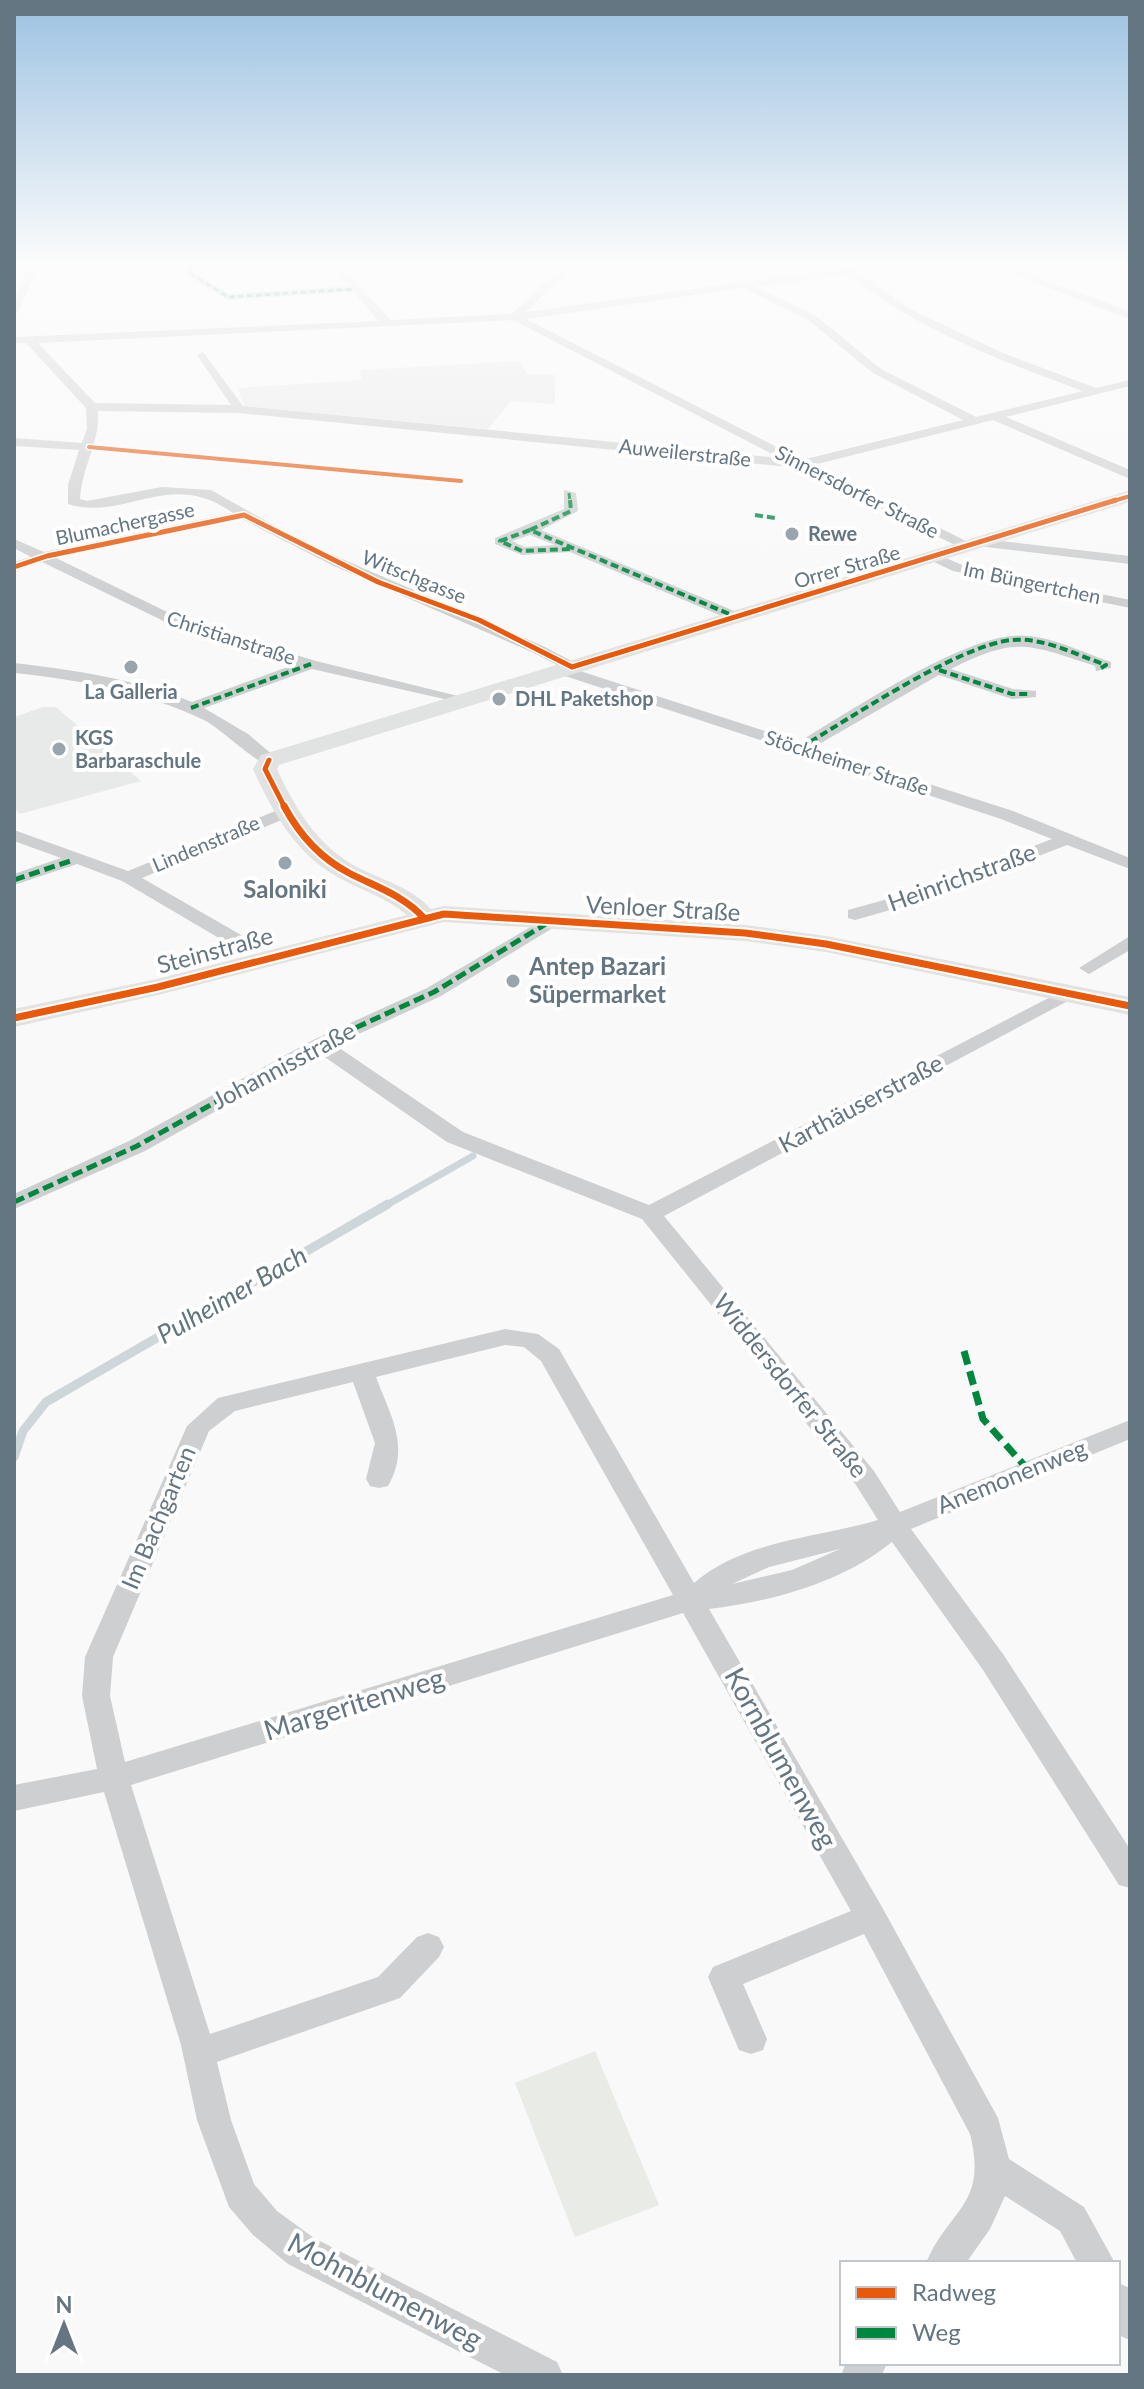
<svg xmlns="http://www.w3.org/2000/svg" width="1144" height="2389" viewBox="0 0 1144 2389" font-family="Lato,sans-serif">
<rect width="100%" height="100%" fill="#f9f9f9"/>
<path fill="#e8e9e9" d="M519 361 527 374 555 375V404L511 401 488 429 245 406 238 388 362 380 360 370Z
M43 707H56L141 781 20 814 14 808V717Z"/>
<path fill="#e8ebe6" d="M595 2051 659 2205 575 2237 515 2083Z"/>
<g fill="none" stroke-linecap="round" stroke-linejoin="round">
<path stroke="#ced6d9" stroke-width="7" d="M385 1206 473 1156"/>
<path stroke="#ced6d9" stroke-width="9" d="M14 1457 23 1431 46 1402 388 1204"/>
<path fill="#cecfd0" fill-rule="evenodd" d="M29 265H39L19 311 14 314V299Z
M187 265H197L195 272 230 294 348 286 329 265H340L391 320 512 314 564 265H575L526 312 867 265H895L858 272 910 309 1003 353 1096 388 1130 380V386L1006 417 1130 470V479L993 420 813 465 972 544 974 547 967 551 799 468 239 413 98 411C100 443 82 466 80 499L87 501 162 487 211 490 303 542 545 647 577 664V670L799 742C850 711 954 642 1011 636 1044 632 1081 652 1111 662V668L1096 671 1095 666C1027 644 1017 636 951 669L1013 689 1036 691V697L1012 699 939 675 814 747 1013 811 1130 858V869L1067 845 925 900 855 920 848 918V910L913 892 1052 839 1001 819 556 673 553 670 559 666 534 653 334 566 242 519 56 558 190 623 316 661 466 698V704L312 669 204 708 248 734 275 757V763L269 765C253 761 223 730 204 720 143 691 80 680 14 673V663C74 670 135 679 192 702L296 664 180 629 42 562 14 571V562L31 557 14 548V539L44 552 233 513C169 467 126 522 68 504V485L79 450 14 446V438L82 443 87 428 86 408 26 343H14V337L379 321 353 292 228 300 186 275ZM847 274C918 330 999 360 1083 391L976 417 881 369 816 316 756 287ZM744 288 808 320 873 373 963 420 802 460 526 319ZM513 320 780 458 243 406 203 352 197 355 231 405 95 403 38 343Z
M1006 265H1018L1028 273 1130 312V319L1020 277Z
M564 490 576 493 578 511 541 530 739 613V619H729L570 552 522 555 495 544V538L564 509ZM530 535 555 545 524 547 512 541Z
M983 539 1130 556V564L978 546V540Z
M935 553 962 565 1130 600V608L953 571 930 560 928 557Z
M285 807 294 812 291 816 142 878 255 943 257 947 255 951H241L122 881 77 864 14 885V874L61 858 14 841V830L128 871Z
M549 916 558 922 556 926 441 996 335 1045 463 1132 649 1205 1064 990H1078L1081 994 664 1216 874 1471 900 1512 1130 1420V1439L911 1529 1003 1654 1130 1849V1888L1119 1885 983 1670 892 1542C843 1582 771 1602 709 1609L882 1907 998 2118 1009 2159 1084 2207 1115 2263H1077L1060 2231 1005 2196 990 2229 966 2263H926C949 2208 988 2206 970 2134L864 1934 743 1984 767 2039 763 2050 751 2054 739 2050 708 1977 713 1967 851 1911 683 1613 131 1785 210 2034 378 1977 417 1937 428 1933 439 1937 444 1947 439 1957 400 1998 217 2062 231 2120 254 2184 277 2211 314 2238 557 2362 563 2375H505L288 2264 253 2235 229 2207 197 2120 181 2045 104 1792 14 1811V1785L97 1769 82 1696 85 1657 187 1426 218 1398 505 1329 538 1334 559 1349 694 1583C744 1540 817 1538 878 1520L856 1485 642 1219 447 1142 319 1053 145 1151 14 1209V1194L129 1141 313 1040 427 988ZM505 1345 524 1347 541 1361 673 1595 125 1762 110 1696 113 1657 209 1431 235 1411 353 1382 375 1443 366 1479 370 1486 379 1488 388 1486C411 1446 390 1415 376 1377ZM840 1549 792 1570 732 1584 769 1567Z
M1130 936V950L1089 974 1079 968Z
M1118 2283 1130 2288V2340L1118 2335Z
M846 2363H887L882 2375H841Z"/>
<path fill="#e1e2e2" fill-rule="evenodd" d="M1130 490V502L279 765 277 769C295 808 316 844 355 866 381 880 410 886 431 909L444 906 745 925 826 936 1130 997V1015L826 952 745 941 444 922 158 995 14 1027V1009L157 979 407 915C386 897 360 890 336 876 295 853 272 811 253 769L261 755Z"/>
<path stroke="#00873e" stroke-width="3" stroke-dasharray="6 3" stroke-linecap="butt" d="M192 265 190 273 228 297 354 289
M569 493 570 502"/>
<path stroke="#00873e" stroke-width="4" stroke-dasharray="8 4" stroke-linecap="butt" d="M570 500 571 511 530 530 734 616
M755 515 775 518
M530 530 500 541 522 551 571 549
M939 670 1012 694H1030
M191 708 311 664
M800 748C849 719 959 645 1012 640 1043 637 1077 655 1106 665L1101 668"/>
<path stroke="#00873e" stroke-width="5" stroke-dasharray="11 5" stroke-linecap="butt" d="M14 880 73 860
M14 1202 137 1146 320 1044 434 992 549 922"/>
<path stroke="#00873e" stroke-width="7" stroke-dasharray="14 7" stroke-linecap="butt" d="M964 1351 983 1419 1030 1472"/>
<g stroke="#fff" stroke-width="7">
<path id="cycleway-far2" d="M89 447 461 481
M1110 502 1130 496"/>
</g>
<g stroke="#fff" stroke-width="8">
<path id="cycleway-far1" d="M14 567 47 556 244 515 378 582 479 620 572 667 1116 500
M269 760 265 769 285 808"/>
</g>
<g stroke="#fff" stroke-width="11">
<path id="cycleway" d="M284 806C299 834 320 858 349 873 376 887 403 895 424 918
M14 1018 158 987 444 914 745 933 826 944 1130 1006"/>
</g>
<use href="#cycleway-far2" stroke="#e8590c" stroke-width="4"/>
<use href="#cycleway-far1" stroke="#e8590c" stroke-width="5"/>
<use href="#cycleway" stroke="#e8590c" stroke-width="7"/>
</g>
<linearGradient id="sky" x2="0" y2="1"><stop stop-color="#9dc2e2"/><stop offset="0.44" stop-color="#fcfcfc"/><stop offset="1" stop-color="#fcfcfc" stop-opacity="0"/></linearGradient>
<rect width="1144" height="600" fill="url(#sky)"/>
<g fill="#99a4ac" stroke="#fff" stroke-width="3">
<circle cx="792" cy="534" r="8"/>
<circle cx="131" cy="667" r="8"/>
<circle cx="499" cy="699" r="8"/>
<circle cx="59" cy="749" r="8"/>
<circle cx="285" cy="863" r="8"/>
<circle cx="513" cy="981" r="8"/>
</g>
<g text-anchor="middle" stroke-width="8" stroke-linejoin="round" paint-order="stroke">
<g font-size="20" fill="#657683" stroke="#fff">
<text transform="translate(685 453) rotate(6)" y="7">Auweilerstraße</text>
<text transform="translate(857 492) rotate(27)" y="7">Sinnersdorfer Straße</text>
<text transform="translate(125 524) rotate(-12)" y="7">Blumachergasse</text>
<text transform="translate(847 567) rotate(-16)" y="7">Orrer Straße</text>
<text transform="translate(414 577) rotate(22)" y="7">Witschgasse</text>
<text transform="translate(1032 583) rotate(12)" y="7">Im Büngertchen</text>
<text transform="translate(231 638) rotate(18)" y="7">Christianstraße</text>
<text transform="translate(847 763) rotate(18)" y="7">Stöckheimer Straße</text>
<text transform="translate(206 844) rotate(-23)" y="7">Lindenstraße</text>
</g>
<g font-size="20" font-weight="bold" fill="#657683" stroke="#fff" text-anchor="start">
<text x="808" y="541">Rewe</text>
<text x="131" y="699" text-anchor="middle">La Galleria</text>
<text x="515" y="706">DHL Paketshop</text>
<text x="75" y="745">KGS<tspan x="75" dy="23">Barbaraschule</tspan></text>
</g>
<g font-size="24" fill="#657683" stroke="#fff">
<text transform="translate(962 878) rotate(-20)" y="8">Heinrichstraße</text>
<text transform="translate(663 909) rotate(3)" y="8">Venloer Straße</text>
<text transform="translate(215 951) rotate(-15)" y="8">Steinstraße</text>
<text transform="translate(284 1066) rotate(-28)" y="8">Johannisstraße</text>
<text transform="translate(861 1104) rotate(-28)" y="8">Karthäuserstraße</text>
<text transform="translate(790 1386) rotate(51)" y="8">Widdersdorfer Straße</text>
<text transform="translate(1012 1477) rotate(-22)" y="8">Anemonenweg</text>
<text transform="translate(159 1518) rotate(-67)" y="8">Im Bachgarten</text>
</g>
<g font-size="24" font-weight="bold" fill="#657683" stroke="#fff">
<text x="285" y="898">Saloniki</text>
<text x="529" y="975" text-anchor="start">Antep Bazari<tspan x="529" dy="28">Süpermarket</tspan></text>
</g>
<g font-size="26" font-style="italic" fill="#60757c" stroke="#fff">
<text transform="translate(232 1295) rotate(-30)" y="9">Pulheimer Bach</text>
</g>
<g font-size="28" fill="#657683" stroke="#fff">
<text transform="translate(354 1704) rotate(-17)" y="10">Margeritenweg</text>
<text transform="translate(781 1758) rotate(61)" y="10">Kornblumenweg</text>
<text transform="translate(385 2291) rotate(28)" y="10">Mohnblumenweg</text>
</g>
</g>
<rect width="1144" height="2389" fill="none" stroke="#657683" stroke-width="32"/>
<rect x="840" y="2261" width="280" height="104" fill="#ffffff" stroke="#c1c8cd" stroke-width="2"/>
<rect x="856" y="2287" width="40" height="12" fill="#e8590c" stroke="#c1c8cd" stroke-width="2"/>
<text x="912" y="2301" font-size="24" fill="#657683">Radweg</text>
<rect x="856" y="2327" width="40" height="12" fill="#00873e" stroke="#c1c8cd" stroke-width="2"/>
<text x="912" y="2341" font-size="24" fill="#657683">Weg</text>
<g transform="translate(64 2325)" stroke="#ffffff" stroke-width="6" paint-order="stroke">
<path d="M0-6L14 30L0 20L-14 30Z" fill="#657683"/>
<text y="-12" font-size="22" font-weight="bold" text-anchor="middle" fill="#657683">N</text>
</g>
</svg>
